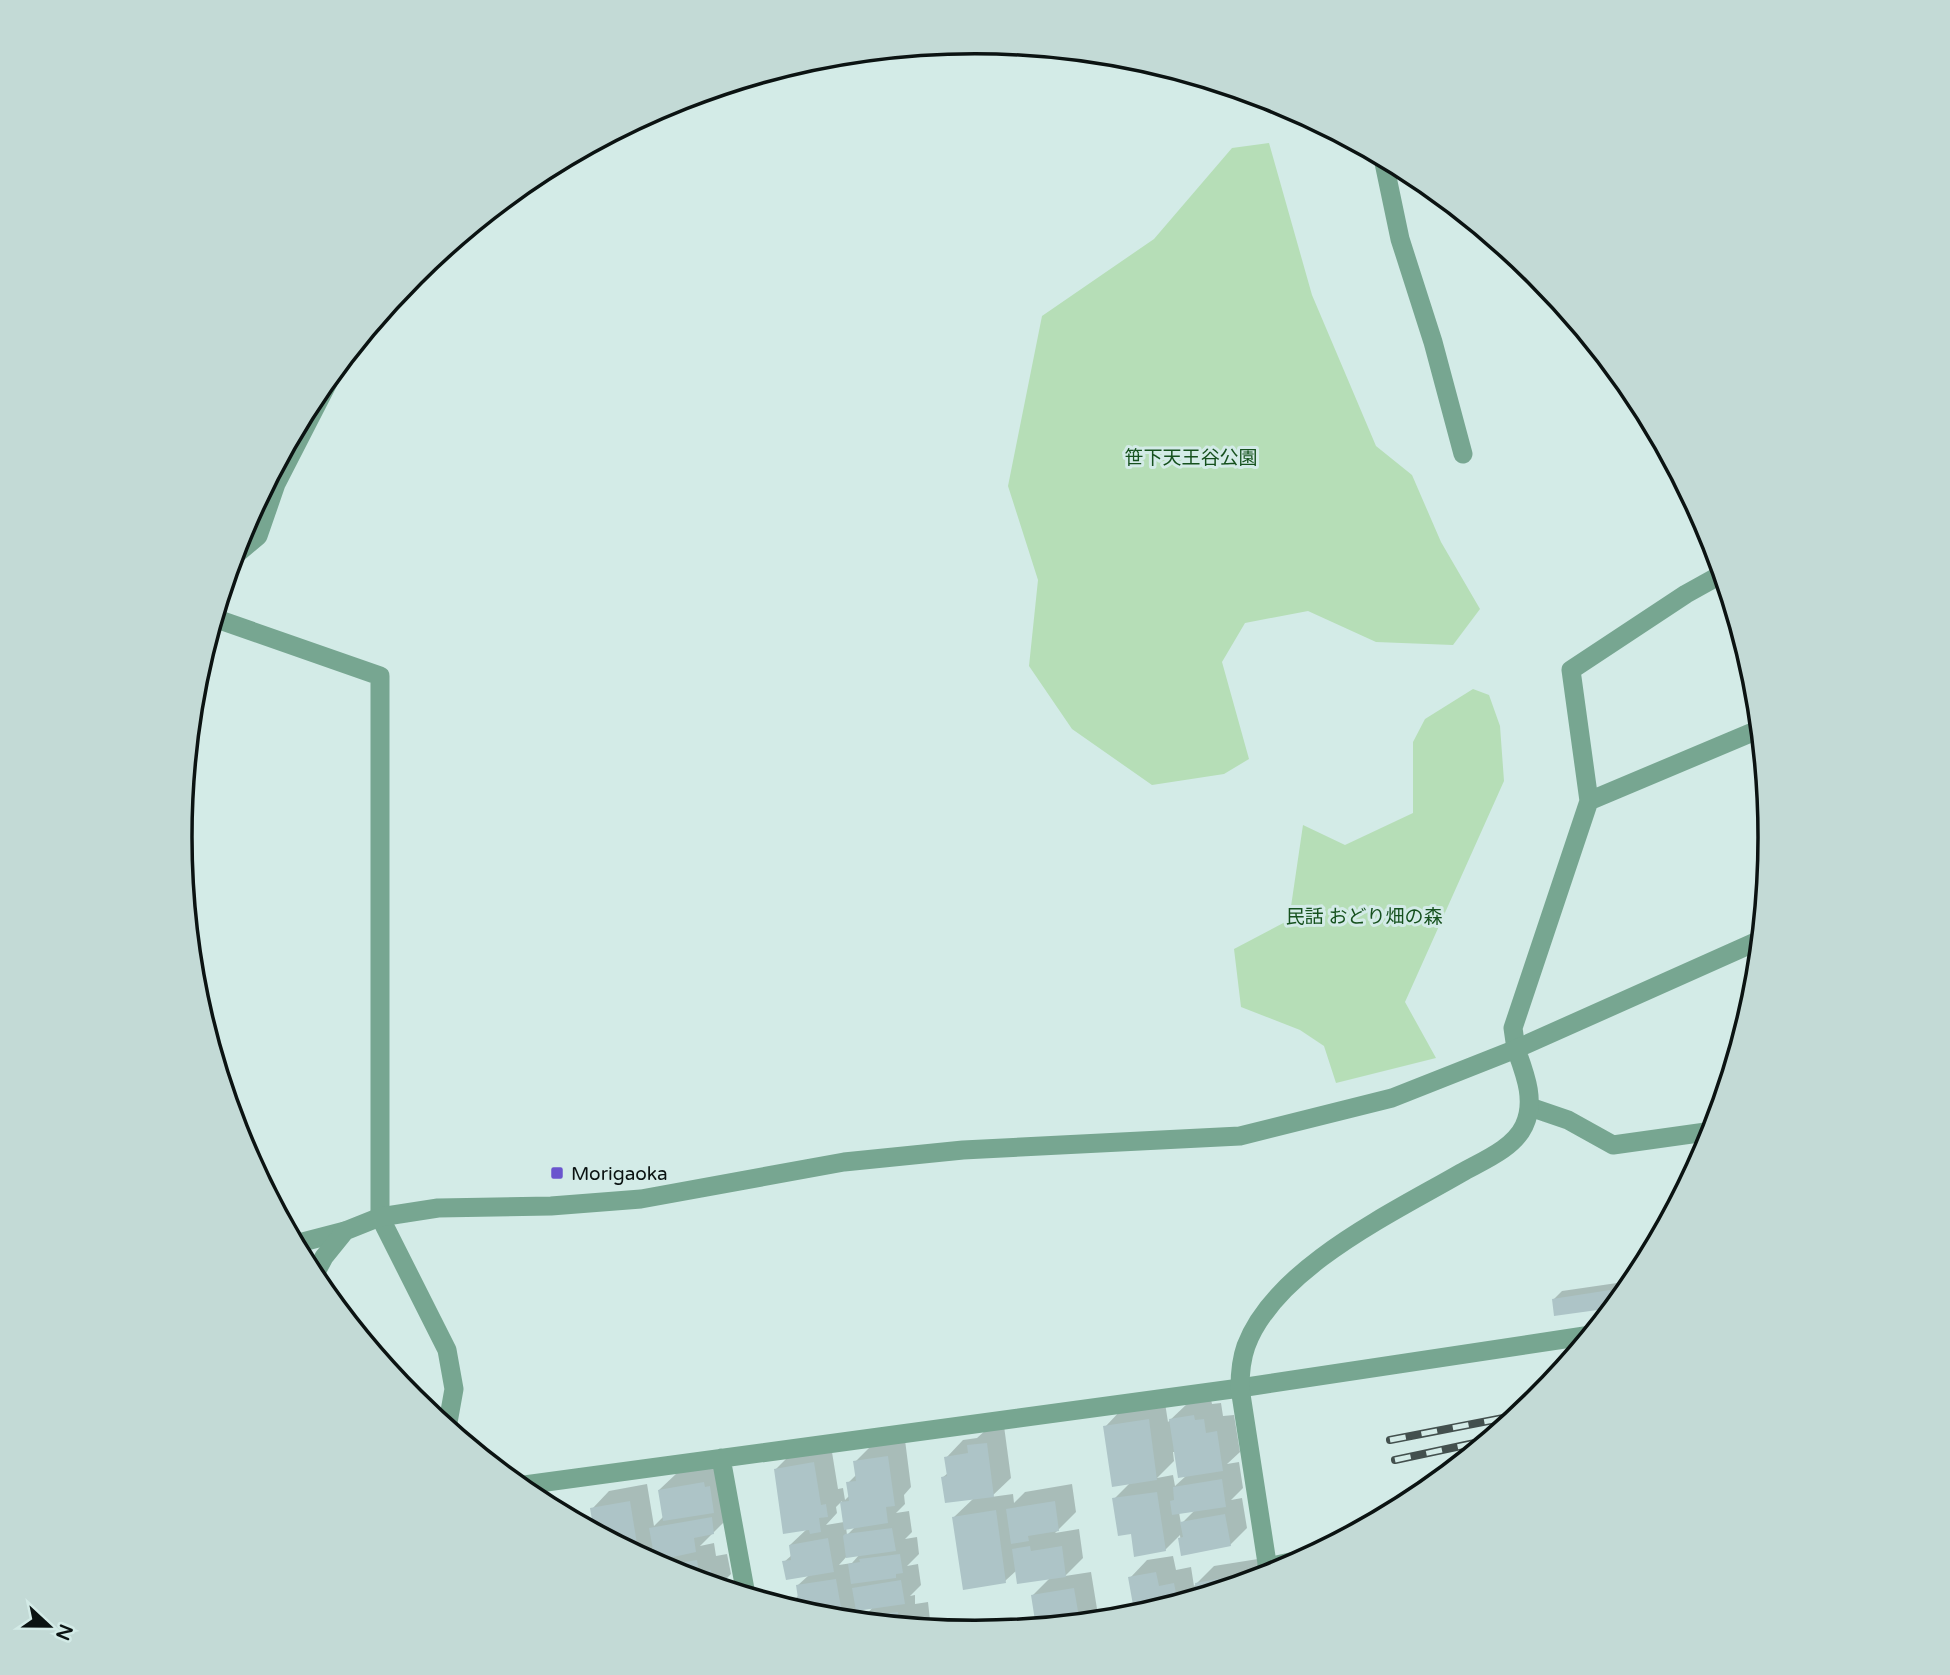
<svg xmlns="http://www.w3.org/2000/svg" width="1950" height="1675" viewBox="0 0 1950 1675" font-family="'Varela Round','Noto Sans JP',sans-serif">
<rect width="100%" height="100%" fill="#d3ebe7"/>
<path fill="#b6deb7" d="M1269 143 1312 295 1376 446 1412 475 1441 542 1480 609 1453 645 1376 642 1308 611 1245 623 1222 662 1249 759 1224 774 1152 785 1072 729 1029 666 1038 580 1008 486 1042 316 1154 239 1232 148Z
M1473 689 1489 695 1500 726 1504 781 1405 1002 1436 1058 1336 1083 1324 1046 1300 1030 1241 1007 1234 949 1289 920 1303 825 1345 845 1413 813V742L1425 719Z"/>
<path fill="#0003" fill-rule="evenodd" d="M1617 1283 1620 1298 1611 1306 1554 1299 1562 1291Z
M1211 1399 1212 1404 1221 1403 1223 1416 1234 1415 1240 1452 1227 1464 1239 1462 1243 1488 1231 1500 1242 1498 1247 1528 1230 1545 1182 1554 1180 1535 1165 1550 1133 1532 1114 1499 1131 1482 1105 1427 1122 1409 1165 1403 1168 1422 1188 1403ZM1173 1452H1176L1187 1475 1175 1486 1173 1475 1157 1478 1174 1461ZM1195 1510 1181 1524 1179 1512Z
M1004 1426 1011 1478 991 1497 1013 1494 1014 1503 1025 1492 1072 1484 1076 1512 1055 1533 1079 1529 1083 1558 1065 1576 1091 1572 1099 1621 1036 1627 1038 1625 1033 1595 1051 1577 1017 1570 1005 1581 954 1517 974 1498 942 1478 948 1473 946 1458 963 1440 977 1438 987 1429Z
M905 1440 911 1487 904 1495 905 1504 896 1513 909 1511 912 1532 905 1539 917 1537 919 1554 907 1566 918 1564 921 1585 910 1596 915 1595V1604L928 1602 930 1620 923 1628 819 1618 786 1608 799 1595 797 1586 809 1575 784 1562 792 1555 790 1545 808 1528 775 1470 793 1452 831 1446 838 1489 843 1488 845 1500 850 1495 848 1483 857 1474 855 1462 872 1445ZM842 1501 844 1522 826 1525 837 1513 836 1507ZM856 1526 847 1535 846 1527ZM860 1554 852 1563 839 1565 848 1555ZM874 1606 862 1619 861 1609Z
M721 1466 731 1515 700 1546 714 1543 716 1556 727 1554 731 1574 720 1585 727 1584V1590L670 1572 645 1559 656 1557 654 1547 643 1558 596 1533 592 1509 609 1491 647 1484 654 1526 664 1516 659 1490 677 1473ZM672 1555 662 1565 661 1558Z
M545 1492 547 1506 527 1494Z
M1173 1556 1176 1570 1191 1567 1194 1586 1214 1566 1258 1559 1261 1578 1136 1616 1130 1578 1147 1560Z"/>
<path fill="#adc4c7" d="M1610 1290 1612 1308 1554 1316 1552 1299Z
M1194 1415 1195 1420 1204 1419 1206 1433 1217 1431 1223 1471 1178 1478 1169 1419Z
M1149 1419 1157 1480 1112 1487 1103 1426Z
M987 1443 994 1497 945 1503 941 1477 947 1476 944 1457 968 1453 967 1445Z
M888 1456 895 1506 886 1507 888 1523 844 1530 840 1502 849 1501 846 1482 856 1481 853 1461Z
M814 1462 821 1505 826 1504 828 1517 819 1518 821 1532 810 1534 809 1530 783 1534 774 1469Z
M1222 1479 1226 1507 1172 1515 1170 1501 1174 1500 1173 1487Z
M704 1482 705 1487 710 1486 714 1513 663 1521 658 1490Z
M1157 1492 1166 1551 1134 1557 1131 1534 1118 1536 1112 1498Z
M630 1501 639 1556 594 1532 590 1508Z
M1055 1501 1059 1531 1028 1536 1029 1541 1011 1544 1006 1509Z
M996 1510 1006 1583 963 1590 952 1517Z
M1225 1514 1231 1546 1181 1556 1178 1538 1183 1537 1180 1522Z
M712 1517 714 1534 694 1538 696 1552 655 1561 649 1528Z
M892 1528 896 1551 846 1558 843 1536 845 1534Z
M828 1538 834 1572 786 1580 782 1561 791 1560 789 1545Z
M1030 1546 1031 1551 1062 1546 1066 1577 1017 1584 1012 1549Z
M900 1554 903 1573 896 1574V1578L851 1584 848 1564 860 1562 859 1559Z
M697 1560 699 1572 711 1570 713 1585 670 1572 659 1566Z
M1156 1572 1159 1586 1174 1583 1178 1603 1135 1616 1128 1577Z
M1241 1575 1243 1584 1198 1597 1195 1583Z
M836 1579 842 1613 817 1617 785 1607 799 1605 796 1585Z
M901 1580 905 1604 856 1611 852 1588Z
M1074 1588 1080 1623 1036 1627 1031 1595Z
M898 1612 899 1620 911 1618 912 1627 862 1622 861 1617Z"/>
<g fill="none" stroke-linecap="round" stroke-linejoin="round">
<path stroke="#77a691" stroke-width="19" d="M1383 158 1400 239 1433 342 1463 454
M233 557 258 536 276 484 334 371
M214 618 380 676V1217L447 1350 454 1389 447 1428
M1589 801 1760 729
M1516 1049 1513 1028 1589 801 1571 670 1686 594 1722 574
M1530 1107 1568 1120 1613 1145 1713 1131
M295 1244 345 1231
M721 1458 746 1595
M517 1486 1240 1388 1591 1335
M1267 1567 1304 1559"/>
<path stroke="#77a691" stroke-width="19" d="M313 1278 324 1257 345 1231 380 1217 438 1208 551 1206 641 1199 844 1162 963 1150 1240 1136 1392 1098 1516 1049 1760 940
M1269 1576 1240 1388C1240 1375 1241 1360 1246 1346 1275 1268 1392 1213 1461 1173 1482 1161 1513 1149 1524 1126 1536 1101 1525 1074 1516 1049"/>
<g stroke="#43504e" stroke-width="8">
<path id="rail" d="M1390 1440 1519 1415
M1395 1460 1489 1440"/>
</g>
<use href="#rail" stroke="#d3ebe7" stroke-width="5" stroke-dasharray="16" stroke-linecap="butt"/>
</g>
<rect fill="#6a55ce" stroke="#d3ebe7" stroke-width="2.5" x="550" y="1166" width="14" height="14" rx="3.5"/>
<g text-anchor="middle" stroke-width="6" stroke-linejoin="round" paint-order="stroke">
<g font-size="19" fill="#16511e" stroke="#d3ebe7">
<text x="1191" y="464">笹下天王谷公園</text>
<text x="1364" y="923">民話 おどり畑の森</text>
</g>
<g font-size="19" fill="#0b1312" stroke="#d3ebe7" text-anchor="start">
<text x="571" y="1180">Morigaoka</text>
</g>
</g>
<path d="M0 0H1950V1675H0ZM192 837a783 783 0 1 1 1566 0a783 783 0 1 1-1566 0Z" fill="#c3dad6" fill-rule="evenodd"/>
<path fill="none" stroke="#0b1312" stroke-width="3.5" d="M192 837a783 783 0 1 1 1566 0a783 783 0 1 1-1566 0Z"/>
<g transform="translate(49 1626) rotate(112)" stroke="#d3ebe7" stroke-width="5" paint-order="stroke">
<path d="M0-5L12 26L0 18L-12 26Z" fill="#0b1312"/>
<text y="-10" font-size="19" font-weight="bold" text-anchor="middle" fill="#0b1312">N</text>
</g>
</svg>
